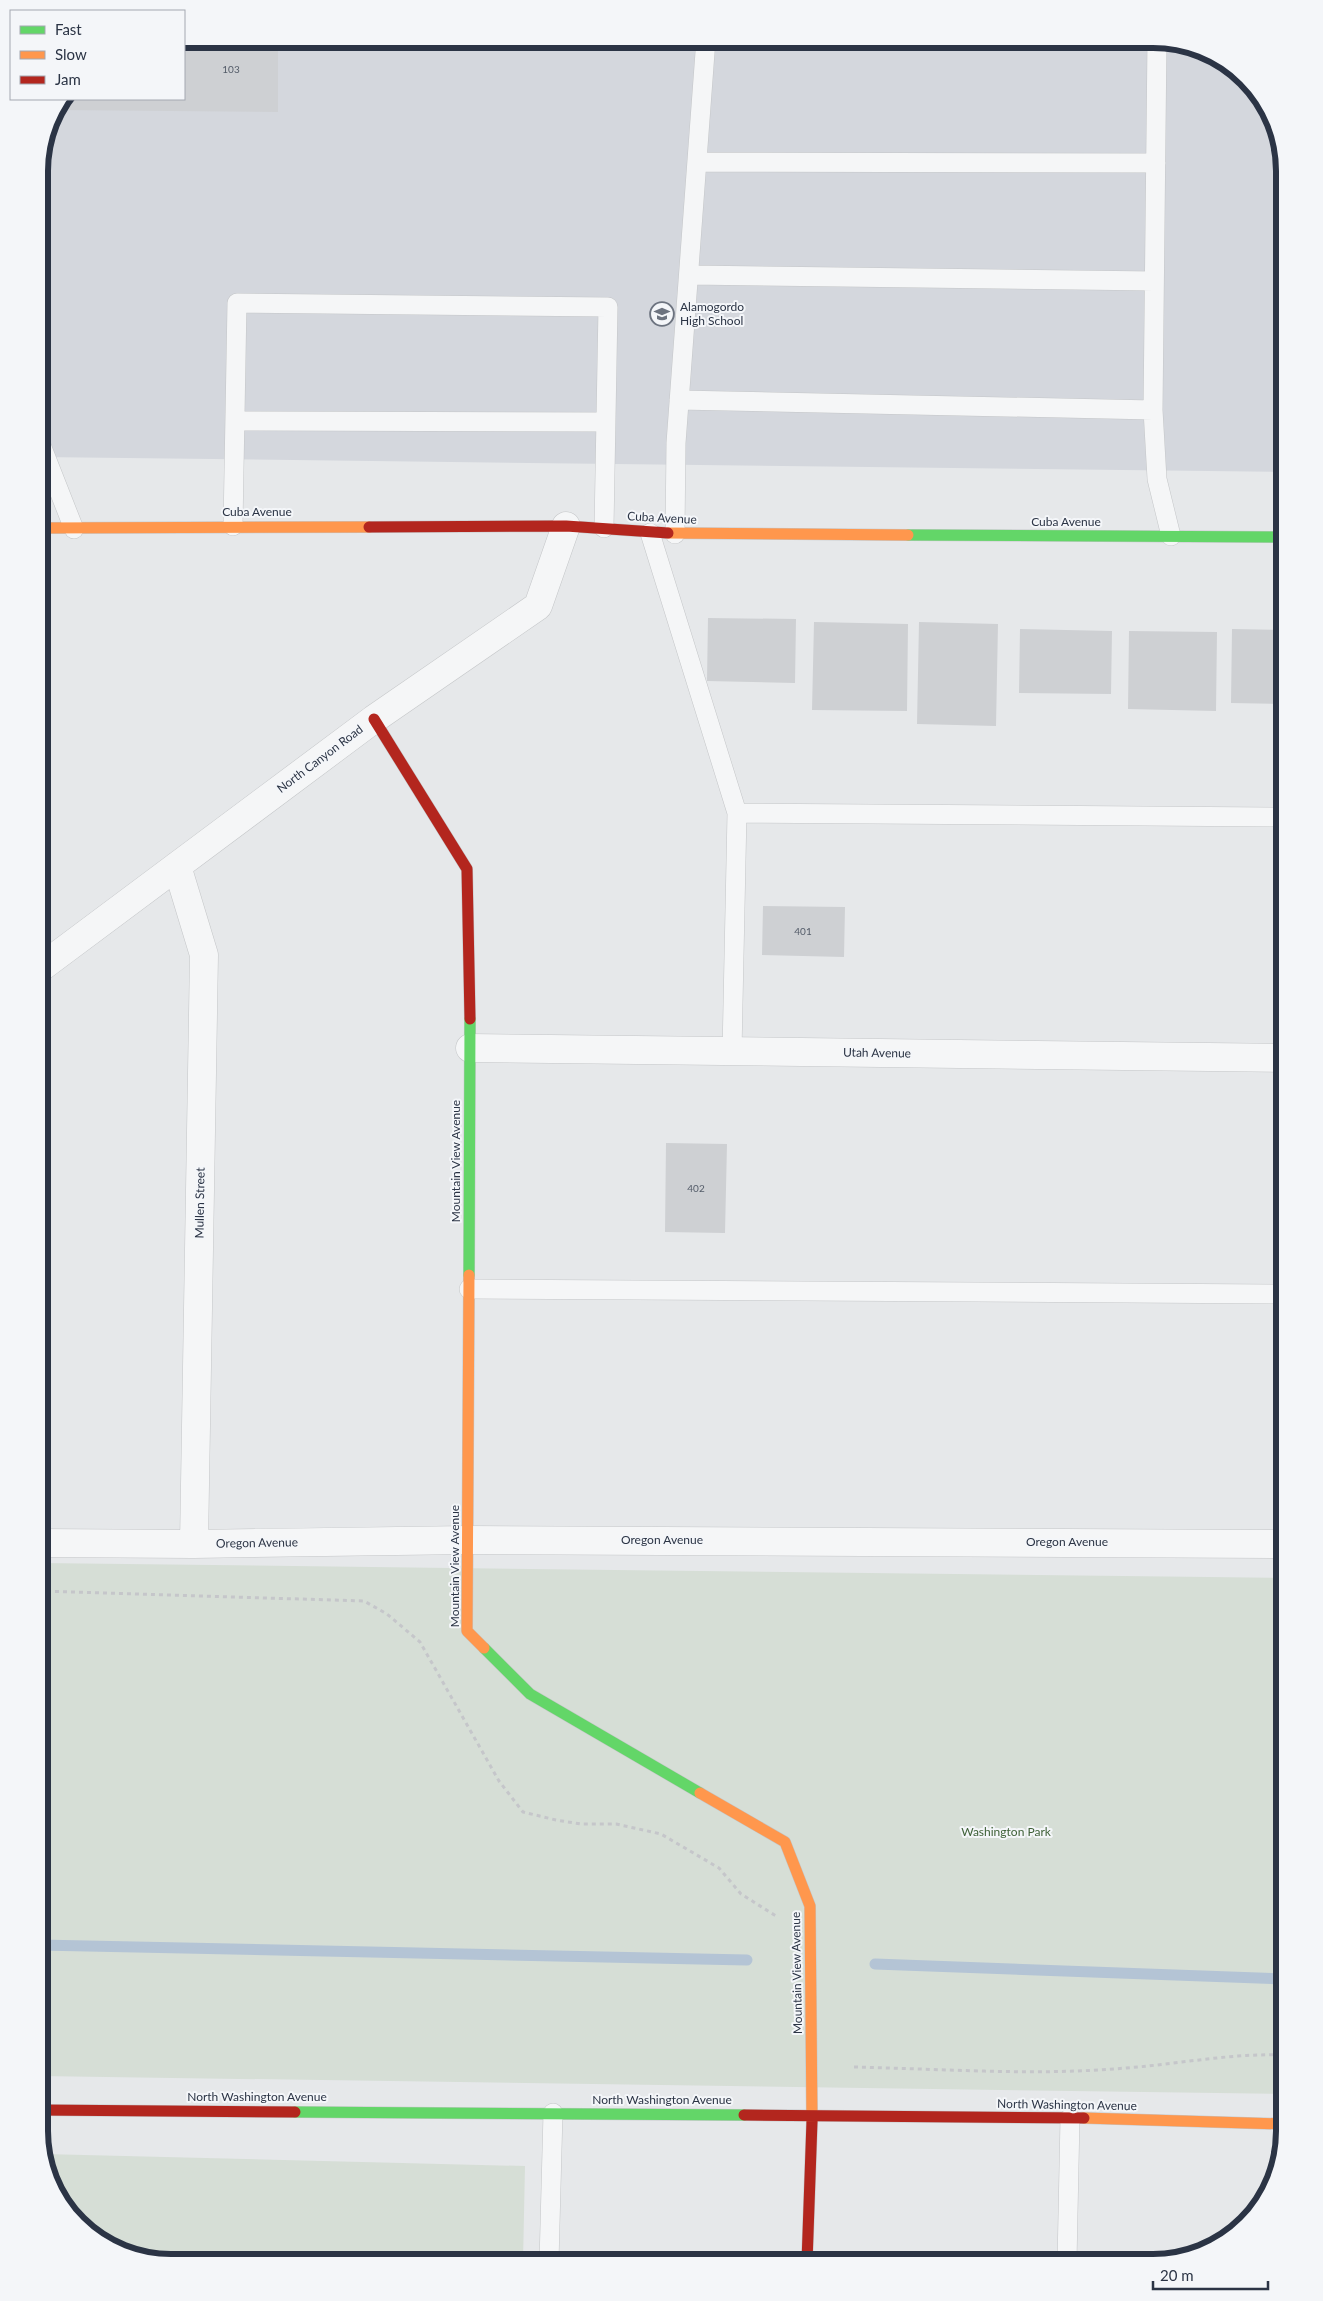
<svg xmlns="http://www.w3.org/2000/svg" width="1323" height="2301" viewBox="0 0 1323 2301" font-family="Lato,sans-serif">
<rect width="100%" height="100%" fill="#e6e8ea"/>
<path fill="#d4d7dd" d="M184 39H1162L1226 61 1271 112 1284 170V472L39 457V162L49 120 63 99H184Z"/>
<path fill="#d6ded6" d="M39 1563 1284 1578V2094L39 2076Z
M44 2154 525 2166 523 2262H162L97 2240 52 2189Z"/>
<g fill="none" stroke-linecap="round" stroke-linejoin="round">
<path stroke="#b4c4d5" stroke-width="11" d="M39 1945 747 1960
M875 1964 1284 1979"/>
</g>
<path fill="#ced0d3" d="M184 39H278V112L55 110 63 99H184Z
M708 618 796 619 795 683 707 681Z
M814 622 908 624 907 711 812 710Z
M919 622 998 624 996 726 917 724Z
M1020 629 1112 631 1111 694 1019 693Z
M1232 629 1284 630V704L1231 703Z
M1129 631 1217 632 1216 711 1128 709Z
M763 906 845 907 844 957 762 955Z
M666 1143 727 1144 725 1233 665 1232Z
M39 1410H46V1478H39Z"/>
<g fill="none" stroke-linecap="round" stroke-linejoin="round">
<g stroke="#c4c6c8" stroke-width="20">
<path id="lane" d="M1073 39 1157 40 1153 410 1157 479 1171 536
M697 162 1156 163
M690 275 1154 281
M679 400 1153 410
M235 421 606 422
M39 440 74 529
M233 526 237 303 608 307 604 528
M650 533 737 813 732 1052
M675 534 676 443 706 39
M737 813 1284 817
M469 1289 1284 1294
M549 2262 553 2113
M1067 2262 1070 2118"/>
</g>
<g stroke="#c4c6c8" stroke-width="29">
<path id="street" d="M177 866 204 955 194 1544
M39 969 374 719 538 606 566 526
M470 1048 1284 1058
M39 1543 194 1544 468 1540 1284 1544"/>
</g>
<g stroke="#c4c6c8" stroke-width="12">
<path id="fast" d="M908 535 1284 537
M469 1275 470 1019
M484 1648 530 1694 700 1793
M295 2112 744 2115"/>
</g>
<g stroke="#c4c6c8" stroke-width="12">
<path id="slow" d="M39 528 369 527
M668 533 908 535
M469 1275 467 1631 484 1648
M700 1793 785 1842 810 1906 812 2121
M1084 2118 1284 2124"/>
</g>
<g stroke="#c4c6c8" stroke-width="12">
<path id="jam" d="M369 527 566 526 668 533
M374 719 467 869 470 1019
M39 2110 295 2112
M744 2115 1084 2118
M807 2262 812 2121"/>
</g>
<path stroke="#c5c6ca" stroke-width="3" stroke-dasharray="4 4" stroke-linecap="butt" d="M39 1591 364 1601 387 1614 420 1642 499 1781 523 1812 556 1820 581 1824H616L661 1834 719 1868 741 1894 776 1916
M854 2067C944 2069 1036 2076 1126 2068 1179 2064 1231 2053 1284 2055"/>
<use href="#lane" stroke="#f5f6f7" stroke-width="19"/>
<use href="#street" stroke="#f5f6f7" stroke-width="28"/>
<use href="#fast" stroke="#63d668" stroke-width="11"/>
<use href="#slow" stroke="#ff974d" stroke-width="11"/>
<use href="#jam" stroke="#b3261e" stroke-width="11"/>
</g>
<defs>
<g id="school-ring" transform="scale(1.25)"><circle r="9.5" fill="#f4f6f9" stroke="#6c737f" stroke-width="1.5"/><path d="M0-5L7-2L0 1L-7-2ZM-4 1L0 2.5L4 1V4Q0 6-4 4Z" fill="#6c737f"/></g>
</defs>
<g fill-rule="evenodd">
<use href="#school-ring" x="662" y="314"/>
</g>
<g text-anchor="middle" stroke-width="4" stroke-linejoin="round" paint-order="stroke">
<g font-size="10" fill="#545c69">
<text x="231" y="73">103</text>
<text x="803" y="935">401</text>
<text x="696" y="1192">402</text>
</g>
<g font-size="12" fill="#2b3445" stroke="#f4f6f9" text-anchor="start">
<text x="680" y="311">Alamogordo<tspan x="680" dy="14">High School</tspan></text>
</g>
<g font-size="12" fill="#2b3445" stroke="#f4f6f9">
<text x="257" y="516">Cuba Avenue</text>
<text transform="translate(662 518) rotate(3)" y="4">Cuba Avenue</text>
<text x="1066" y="526">Cuba Avenue</text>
<text transform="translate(320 759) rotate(-37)" y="4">North Canyon Road</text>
<text transform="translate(877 1053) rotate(1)" y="4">Utah Avenue</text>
<text transform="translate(456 1161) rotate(-90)" y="4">Mountain View Avenue</text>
<text transform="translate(200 1203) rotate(-89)" y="4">Mullen Street</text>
<text x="662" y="1544">Oregon Avenue</text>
<text x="1067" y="1546">Oregon Avenue</text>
<text transform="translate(257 1543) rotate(-1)" y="4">Oregon Avenue</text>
<text transform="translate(455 1566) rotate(-90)" y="4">Mountain View Avenue</text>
<text transform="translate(797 1973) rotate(-91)" y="4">Mountain View Avenue</text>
<text x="257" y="2101">North Washington Avenue</text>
<text x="662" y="2104">North Washington Avenue</text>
<text transform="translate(1067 2105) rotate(1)" y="4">North Washington Avenue</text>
</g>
<g font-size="12" fill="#3f6138" stroke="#f4f6f9">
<text x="1006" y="1836">Washington Park</text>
</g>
</g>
<path d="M0 0H1323V2301H0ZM171 48H1153A123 123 0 0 1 1276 171V2131A123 123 0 0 1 1153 2254H171A123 123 0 0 1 48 2131V171A123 123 0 0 1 171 48Z" fill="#f4f6f9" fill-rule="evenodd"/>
<path fill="none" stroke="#2b3445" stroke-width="6" d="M171 48H1153A123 123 0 0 1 1276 171V2131A123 123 0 0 1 1153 2254H171A123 123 0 0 1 48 2131V171A123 123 0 0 1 171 48Z"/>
<rect x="10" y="10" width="175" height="90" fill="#f4f6f9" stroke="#a4a8b1"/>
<rect x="20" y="26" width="25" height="8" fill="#63d668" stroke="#a4a8b1"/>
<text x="55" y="35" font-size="15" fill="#2b3445">Fast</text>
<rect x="20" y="51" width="25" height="8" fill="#ff974d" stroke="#a4a8b1"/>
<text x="55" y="60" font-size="15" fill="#2b3445">Slow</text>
<rect x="20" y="76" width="25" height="8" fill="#b3261e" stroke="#a4a8b1"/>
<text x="55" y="85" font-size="15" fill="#2b3445">Jam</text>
<path d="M1153 2281v8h115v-8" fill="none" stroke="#2b3445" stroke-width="2.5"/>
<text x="1160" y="2281" font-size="15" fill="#2b3445" stroke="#f4f6f9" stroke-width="4" paint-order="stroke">20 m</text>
</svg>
